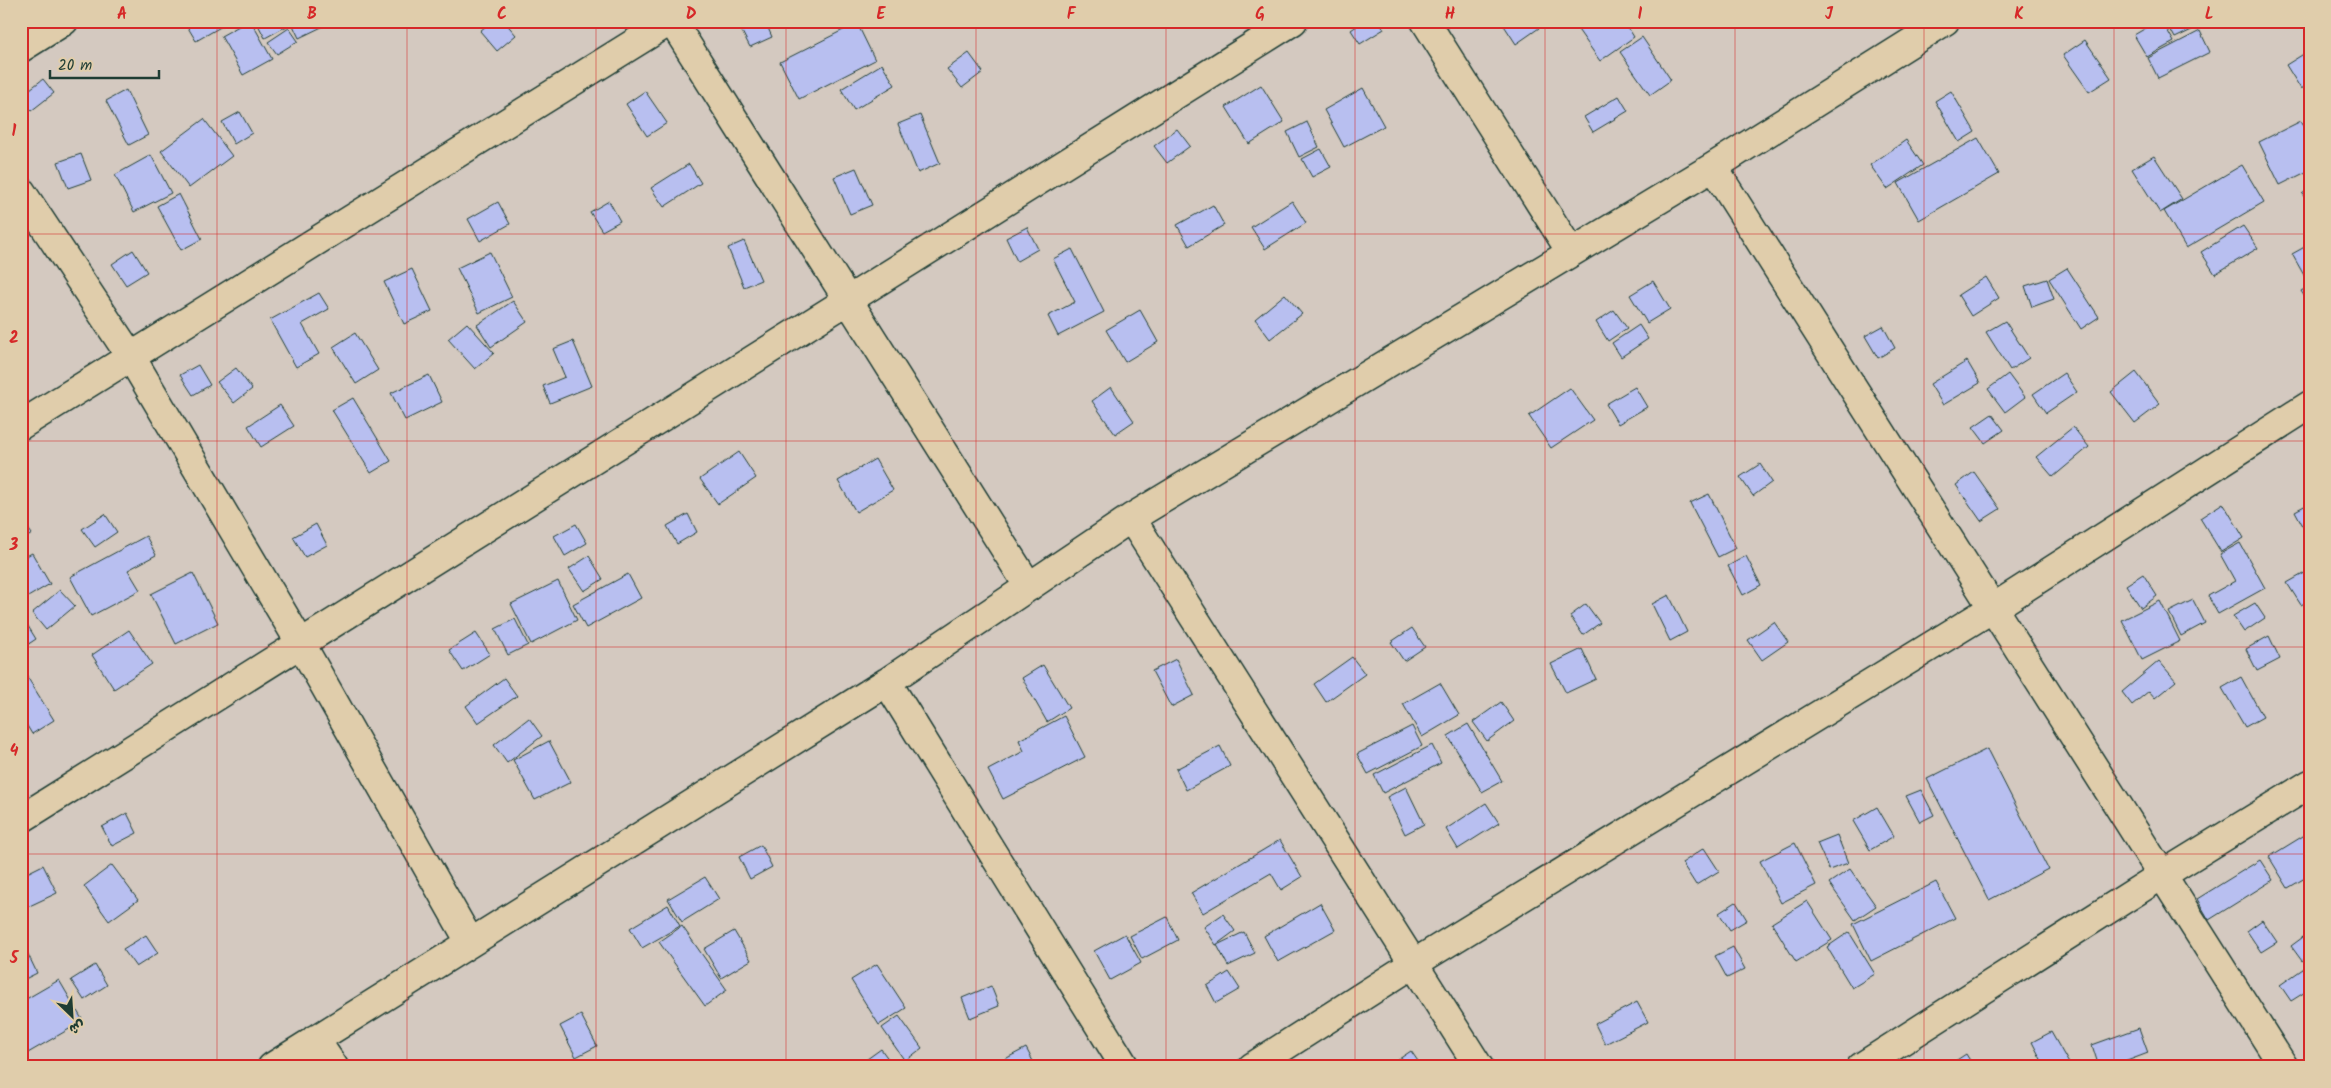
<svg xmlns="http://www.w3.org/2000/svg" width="2331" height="1088" viewBox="0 0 2331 1088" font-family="Kalam,'Playpen Sans Arabic',sans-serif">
<rect width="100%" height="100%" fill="#d4c9c0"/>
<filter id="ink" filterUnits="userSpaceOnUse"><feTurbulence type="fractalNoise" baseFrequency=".02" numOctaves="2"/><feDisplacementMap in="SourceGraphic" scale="10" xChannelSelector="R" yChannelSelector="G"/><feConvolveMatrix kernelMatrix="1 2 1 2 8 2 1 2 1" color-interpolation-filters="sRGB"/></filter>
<g filter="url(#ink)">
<path fill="#b8bff0" stroke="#1f3d34" d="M184 21H231L196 41Z
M248 21H251L272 59 243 75 221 36Z
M256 21H285L287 26 265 38Z
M291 21H329L330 23 299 38Z
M492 21H504L516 35 497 51 480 31Z
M750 21H765L772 37 750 47 739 26Z
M1364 21H1379L1384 29 1360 44 1351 30Z
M1507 21H1534L1539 28 1516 44 1503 24Z
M1577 21H1624L1634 37 1600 61 1574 24Z
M2158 21H2162L2174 42 2147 57 2134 35Z
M2166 21H2200L2202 25 2175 38Z
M857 23 875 60 799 99 780 62Z
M289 28 298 41 277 54 268 42Z
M2200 31 2210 52 2158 78 2148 58Z
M1642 37 1671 80 1650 95 1620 52Z
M2085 40 2111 78 2089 92 2063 55Z
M2310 50V84L2301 89 2286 65Z
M969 53 983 72 962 88 947 69Z
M882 64 895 85 854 110 841 89Z
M43 79 54 93 31 111 21 96Z
M1261 85 1284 122 1249 144 1226 107Z
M1363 88 1384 126 1344 147 1324 110Z
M126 90 148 135 129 145 106 101Z
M645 91 667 123 647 136 626 104Z
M1951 91 1975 132 1959 142 1935 101Z
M1619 96 1628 111 1593 132 1584 117Z
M240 112 252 133 234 144 222 122Z
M920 115 940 163 918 173 898 124Z
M204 119 232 156 189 188 161 151Z
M2301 121 2310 138V170L2280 185 2259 142Z
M1307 122 1319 147 1299 157 1287 132Z
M1177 129 1190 146 1167 163 1154 146Z
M1978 138 1999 174 1919 220 1898 183Z
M1906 140 1923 165 1887 189 1870 165Z
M1321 149 1331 167 1312 177 1302 159Z
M81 154 91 180 68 188 58 162Z
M151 155 171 193 134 212 115 175Z
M2154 156 2182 199 2160 213 2132 169Z
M689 164 701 183 664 207 651 188Z
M2242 165 2264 202 2186 248 2164 211Z
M856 168 872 205 850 214 834 177Z
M2310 188V204L2302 194Z
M179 194 202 239 181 250 157 206Z
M609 201 620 221 602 231 590 212Z
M1292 201 1306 223 1265 249 1251 227Z
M498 202 510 224 480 241 468 219Z
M1213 205 1224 225 1189 246 1177 225Z
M2243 226 2258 248 2215 274 2201 252Z
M1027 227 1038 249 1017 261 1006 238Z
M744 241 761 280 744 287 728 248Z
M2310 244V274L2305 277 2292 254Z
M1072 249 1104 312 1058 336 1048 316 1075 302 1053 259Z
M133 250 147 272 126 285 112 264Z
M490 252 512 297 479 313 457 268Z
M2067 268 2099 317 2081 329 2049 279Z
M412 269 432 311 404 324 384 282Z
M1986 277 1999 298 1971 316 1958 295Z
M2047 279 2054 299 2032 307 2025 286Z
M1653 281 1670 309 1647 323 1630 295Z
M2310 286V305L2301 291Z
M319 293 329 309 302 324 319 354 296 367 270 320Z
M1285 294 1302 314 1270 339 1255 319Z
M513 301 527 322 491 347 477 325Z
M1140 310 1158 342 1125 362 1106 330Z
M1614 310 1627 328 1608 341 1596 322Z
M2005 321 2029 358 2010 370 1986 332Z
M467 323 494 353 475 369 448 339Z
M1639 325 1648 339 1621 357 1612 343Z
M1883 326 1895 348 1878 358 1865 336Z
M355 333 378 370 356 384 333 347Z
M573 341 592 386 550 403 543 386 565 377 553 349Z
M1967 361 1980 383 1943 405 1930 384Z
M198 365 210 385 193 395 180 375Z
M236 368 252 389 234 403 217 382Z
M2136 372 2160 404 2135 423 2111 392Z
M2064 373 2077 392 2046 413 2033 394Z
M2008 374 2025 397 2005 412 1988 389Z
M429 375 442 402 405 420 391 393Z
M1111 387 1134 421 1115 434 1092 401Z
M1635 387 1647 407 1618 424 1606 404Z
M1570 388 1593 420 1551 448 1529 416Z
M353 398 391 461 371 473 332 410Z
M280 405 294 426 261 447 248 426Z
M1992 414 2004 430 1985 443 1973 427Z
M2073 427 2089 447 2053 477 2036 457Z
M739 452 756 478 718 504 700 479Z
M875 459 893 490 856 512 838 481Z
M1760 464 1772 482 1753 496 1740 477Z
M1974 472 2000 509 1981 521 1956 485Z
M1709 494 1736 548 1718 557 1690 503Z
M2223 503 2244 538 2221 552 2200 518Z
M2310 503V539L2295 511Z
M105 514 117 532 95 547 82 529Z
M688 514 697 532 677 544 667 526Z
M21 519 32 534 21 541Z
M316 524 327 545 305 557 293 537Z
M576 524 587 543 565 556 554 536Z
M146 536 156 555 128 570 140 590 91 616 70 577Z
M2240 543 2265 588 2218 614 2208 596 2235 581 2220 554Z
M32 553 50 584 21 601V559Z
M589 556 603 579 584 591 569 569Z
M1746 556 1761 585 1743 595 1728 566Z
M2310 570V600L2301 605 2287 583Z
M193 573 218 623 176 644 151 594Z
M628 574 641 598 586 628 573 604Z
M2143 574 2157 596 2141 608 2126 585Z
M558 581 577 620 531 644 511 604Z
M60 590 75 606 46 630 32 613Z
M1669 595 1687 632 1670 641 1652 604Z
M2193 600 2205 623 2181 636 2169 612Z
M2160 601 2180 641 2142 660 2122 620Z
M2255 603 2265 618 2244 632 2233 616Z
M1586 604 1600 623 1583 635 1570 616Z
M23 618 36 639 21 649V619Z
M515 619 528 645 508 655 495 629Z
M1774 622 1788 642 1762 660 1748 640Z
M1412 628 1425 647 1404 661 1391 642Z
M129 630 152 664 114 689 92 655Z
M476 633 490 654 463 671 449 650Z
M2269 636 2280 659 2257 671 2246 649Z
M1582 649 1596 679 1566 693 1551 664Z
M1352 657 1365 674 1326 702 1314 684Z
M1176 659 1194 695 1171 707 1152 671Z
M2159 661 2176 681 2155 698 2149 691 2132 705 2122 692Z
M1043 665 1069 708 1047 722 1022 678Z
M21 667 54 720 32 734 21 716Z
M2241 677 2263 717 2245 727 2222 688Z
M504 678 517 696 478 723 466 706Z
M1440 683 1459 715 1422 737 1403 704Z
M1501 702 1514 721 1487 741 1473 722Z
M1064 716 1085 757 1003 799 988 770 1024 751 1019 740Z
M529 718 542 736 507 763 494 745Z
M1468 724 1502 781 1482 792 1448 736Z
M1412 726 1422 746 1368 774 1357 754Z
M549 741 571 782 535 800 513 760Z
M1432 745 1441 763 1383 793 1374 775Z
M1220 746 1230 766 1186 790 1176 769Z
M1987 749 2048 869 1989 900 1927 779Z
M1406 787 1424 824 1405 834 1387 797Z
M1921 790 1934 815 1920 822 1906 796Z
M1486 803 1499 823 1458 849 1446 829Z
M1877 807 1894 836 1870 850 1853 821Z
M127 813 137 833 112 846 102 827Z
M2308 833 2310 875 2288 888 2269 857Z
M1837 835 1848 863 1829 870 1817 843Z
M1280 840 1302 877 1281 890 1271 873 1203 913 1191 893Z
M1795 843 1816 885 1781 903 1760 861Z
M761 845 772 867 750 879 739 857Z
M1704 848 1719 871 1696 885 1682 863Z
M2260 860 2273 880 2209 920 2197 899Z
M43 865 57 893 21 910V876Z
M112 865 138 900 109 921 84 886Z
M1850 869 1876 906 1855 920 1829 883Z
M705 877 719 899 682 922 668 899Z
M1936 882 1955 918 1871 961 1853 924Z
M1807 901 1832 940 1796 962 1772 923Z
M1736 902 1747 920 1730 930 1719 913Z
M1320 903 1335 930 1278 962 1264 936Z
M668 905 680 926 642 948 630 928Z
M1223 914 1235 931 1216 945 1204 927Z
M1167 917 1178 940 1142 959 1130 936Z
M2262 920 2277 942 2261 952 2247 931Z
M682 926 727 990 705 1006 659 942Z
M734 931 751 960 721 978 704 949Z
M1244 932 1255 953 1228 966 1217 945Z
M1849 932 1875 974 1852 988 1827 947Z
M2310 932V955L2302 961 2291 946Z
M1125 934 1141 963 1110 980 1094 951Z
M146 935 158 953 136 967 123 949Z
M1733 947 1745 969 1727 978 1715 956Z
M26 950 37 973 21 981V952Z
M877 964 906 1008 879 1025 851 980Z
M2310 964V989L2291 1001 2280 985Z
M95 965 107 985 84 1000 71 980Z
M1229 972 1240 989 1216 1003 1207 986Z
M59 980 83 1021 21 1057V1002Z
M991 986 999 1006 970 1018 962 998Z
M1637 1002 1648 1022 1605 1044 1595 1024Z
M581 1015 597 1046 576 1057 560 1026Z
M899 1016 922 1048 905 1061 882 1028Z
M2139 1028 2148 1053 2111 1067H2099L2092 1045Z
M2051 1032 2071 1067H2045L2032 1042Z
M1026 1048 1036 1067H1008L1005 1059Z
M881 1049 894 1067H856Z
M1411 1051 1422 1067H1387Z
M1966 1054 1974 1067H1946Z"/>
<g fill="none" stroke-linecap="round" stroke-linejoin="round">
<g stroke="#1f3d34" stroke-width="31">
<path id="minor" d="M672 21 1029 587
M1425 21 1571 252
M21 48 64 21
M1713 167 2284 1067
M21 191 131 357 301 644 470 942
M21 425 670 21
M1131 518 1479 1067
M887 682 1125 1067
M21 819 1293 21
M315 1039 334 1067
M272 1067 887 682 1131 518 1713 167 1945 21
M1252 1067 1413 964 1993 608 2310 405
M1861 1067 2162 875 2310 784"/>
</g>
<use href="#minor" stroke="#e0cdab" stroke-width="28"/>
</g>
</g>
<path fill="none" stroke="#d62828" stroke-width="1" stroke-opacity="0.55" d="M217 21V1067M407 21V1067M596 21V1067M786 21V1067M976 21V1067M1166 21V1067M1355 21V1067M1545 21V1067M1735 21V1067M1924 21V1067M2114 21V1067M21 234H2310M21 441H2310M21 647H2310M21 854H2310"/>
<rect width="2331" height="1088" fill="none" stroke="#e0cdab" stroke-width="55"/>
<g transform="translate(72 1016) rotate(155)" stroke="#e0cdab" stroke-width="4" paint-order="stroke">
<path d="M0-4L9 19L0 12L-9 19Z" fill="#1f3d34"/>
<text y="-8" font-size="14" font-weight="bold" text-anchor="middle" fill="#1f3d34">ش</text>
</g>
<path d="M50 70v8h109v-8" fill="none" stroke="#1f3d34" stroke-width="2.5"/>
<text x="58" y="70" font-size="15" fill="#1f3d34" stroke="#e0cdab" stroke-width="4" paint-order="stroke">20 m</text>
<rect x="28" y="28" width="2276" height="1032" fill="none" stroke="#d62828" stroke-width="2"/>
<g font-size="16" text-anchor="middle" font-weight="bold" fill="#d62828">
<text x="122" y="19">A</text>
<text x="312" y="19">B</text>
<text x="502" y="19">C</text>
<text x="691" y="19">D</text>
<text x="881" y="19">E</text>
<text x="1071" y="19">F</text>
<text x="1260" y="19">G</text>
<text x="1450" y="19">H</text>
<text x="1640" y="19">I</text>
<text x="1829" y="19">J</text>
<text x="2019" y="19">K</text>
<text x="2209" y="19">L</text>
<text x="14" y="136">1</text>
<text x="14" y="343">2</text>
<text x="14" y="550">3</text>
<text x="14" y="756">4</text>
<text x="14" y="963">5</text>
</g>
</svg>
